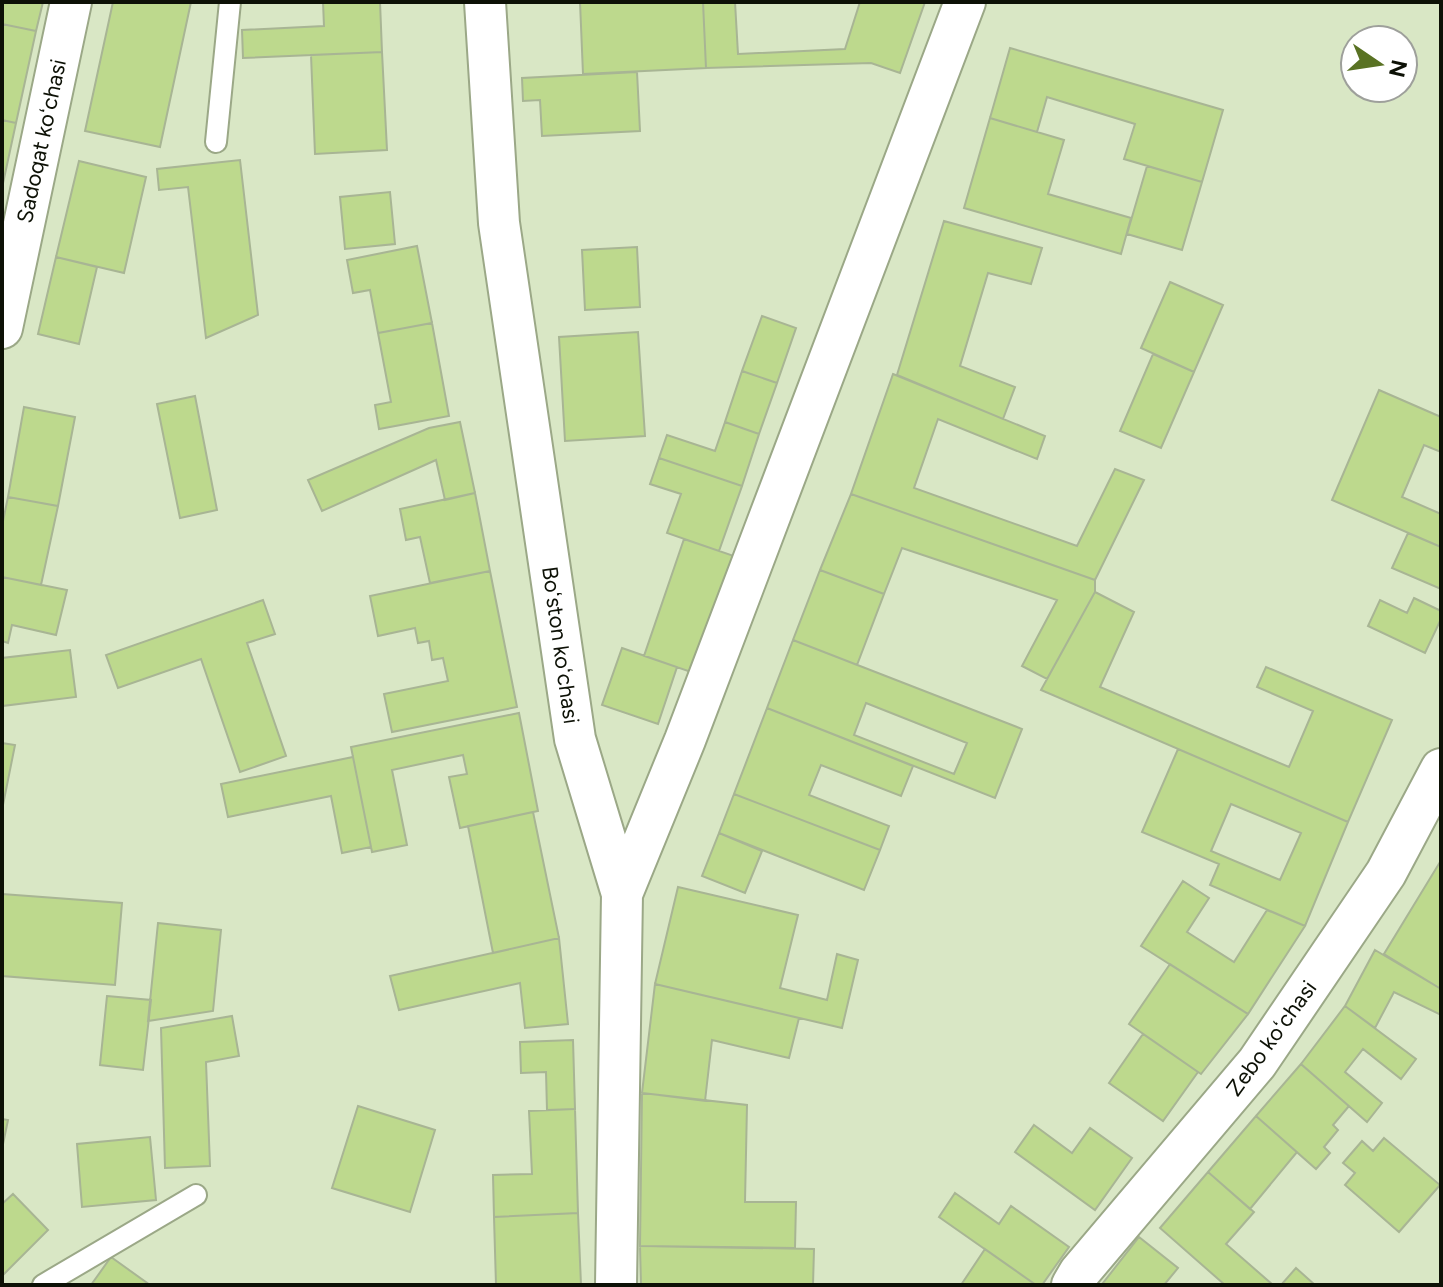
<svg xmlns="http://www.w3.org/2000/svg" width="1443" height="1287" viewBox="0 0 1443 1287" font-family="Figtree,sans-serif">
<rect width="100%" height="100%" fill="#d9e7c5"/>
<path fill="#bdd98d" stroke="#a8b594" stroke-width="2" fill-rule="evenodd" d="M2 2H43L36 31 2 24Z
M113 2H191L160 147 85 131Z
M323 2H380L382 52 243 58 242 30 324 26Z
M580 2H703L706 68 583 74Z
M703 2H735L738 54 845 49 860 2H925L900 73 871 63 706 68Z
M2 24 36 31 16 123 2 120Z
M1010 48 1223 110 1202 182 1124 159 1135 124 1047 97 1037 132 990 118Z
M382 52 387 150 315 154 311 55Z
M637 72 640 131 542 136 540 100 523 101 522 78Z
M990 118 1064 140 1048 194 1131 218 1121 254 964 208Z
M2 120 16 123 2 188Z
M240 160 258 315 206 338 188 187 159 190 157 169Z
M79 161 146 177 124 273 56 257Z
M1147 166 1202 182 1182 250 1127 234Z
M390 192 395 244 345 249 340 197Z
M944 221 1042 248 1031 284 988 273 960 366 1015 387 1003 419 897 375Z
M417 246 432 323 378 333 370 290 353 293 347 260Z
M637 247 640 307 585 310 582 250Z
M56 257 97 267 79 344 38 334Z
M1170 282 1223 305 1194 372 1141 348Z
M762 316 796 328 777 383 742 371Z
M432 323 449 416 379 429 375 405 391 402 378 333Z
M638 332 645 436 565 441 559 337Z
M1153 354 1194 372 1161 448 1120 431Z
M742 371 777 383 759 434 725 422Z
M893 374 1045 436 1037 459 938 419 914 488 1077 546 1115 469 1144 480 1095 580 851 494Z
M1379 390 1441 417V452L1424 445 1402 497 1441 514V547L1332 500Z
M195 396 217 510 180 518 157 404Z
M24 407 75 417 58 506 8 497Z
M460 422 475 493 445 500 436 460 322 511 308 480 429 428Z
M725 422 759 434 742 486 659 458 667 435 715 451Z
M659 458 742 486 719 551 667 533 681 494 650 484Z
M475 493 490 571 430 583 420 537 406 540 400 509Z
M851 494 1095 580V592L1047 679 1022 666 1057 600 902 548 884 594 820 570Z
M8 497 58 506 41 585 2 577V526Z
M1408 533 1441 547V589L1392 568Z
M684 539 734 556 694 673 644 656Z
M820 570 884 594 857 665 793 640Z
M490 571 517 707 392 732 384 694 448 681 443 658 432 660 429 641 418 643 415 628 378 636 370 596Z
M2 577 67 590 56 635 12 625 8 643 2 641Z
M1095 592 1134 612 1100 687 1289 767 1313 711 1257 687 1266 667 1392 720 1348 822 1041 690Z
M1414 598 1441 611V619L1425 653 1368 626 1380 600 1407 613Z
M263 600 275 634 247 643 286 756 240 772 201 659 118 688 106 655Z
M793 640 1022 729 995 798 767 708ZM866 703 967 743 954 774 854 735Z
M622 648 677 667 658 724 602 705Z
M70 650 76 697 2 706V658Z
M767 708 913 766 901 796 821 765 809 795 889 826 880 850 734 794Z
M519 713 538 811 460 828 449 777 467 774 463 755 392 770 407 845 372 852 351 747Z
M2 743 15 745 3 805 2 804Z
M1178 749 1348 822 1305 926 1210 885 1219 864 1142 832ZM1231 804 1301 833 1280 880 1211 851Z
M353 757 371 847 342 853 331 796 228 817 221 784Z
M734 794 880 850 864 890 719 833Z
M533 812 559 938 493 953 468 826Z
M719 833 762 851 745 893 702 876Z
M1440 862 1441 863V989L1384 954Z
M1183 881 1209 898 1187 932 1234 962 1267 910 1305 926 1248 1014 1141 946Z
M678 887 798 915 780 988 827 1000 837 954 858 960 842 1028 655 984Z
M2 894 122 903 115 985 2 976Z
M158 923 221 930 213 1011 148 1021Z
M559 938 568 1024 525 1028 520 983 399 1010 390 976Z
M1375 950 1441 989V1015L1394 992 1375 1028 1345 1006Z
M1170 964 1248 1014 1201 1074 1129 1024Z
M655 984 799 1018 789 1058 712 1040 705 1101 642 1093Z
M107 996 151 1000 143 1070 100 1065Z
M1345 1006 1416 1059 1401 1079 1363 1049 1345 1072 1382 1103 1367 1122 1301 1064Z
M232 1016 239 1056 206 1062 210 1166 165 1168 161 1028Z
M1143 1034 1198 1072 1163 1121 1109 1083Z
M573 1040 575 1109 547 1110 546 1072 521 1073 520 1042Z
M1301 1064 1349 1106 1333 1125 1338 1130 1324 1147 1330 1153 1316 1169 1256 1116Z
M642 1093 747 1105 745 1202H796L795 1248 640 1246Z
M358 1106 435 1130 410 1212 332 1188Z
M575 1109 578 1213 494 1217 493 1175 532 1174 529 1111Z
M1256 1116 1297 1152 1250 1209 1208 1172Z
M2 1119 8 1120 2 1149Z
M1034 1125 1072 1153 1090 1128 1132 1158 1095 1210 1015 1152Z
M150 1137 156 1200 82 1207 77 1144Z
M1384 1138 1440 1185 1399 1232 1345 1185 1355 1173 1343 1163 1362 1141 1373 1151Z
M1208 1172 1254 1212 1226 1244 1273 1285H1225L1160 1228Z
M955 1193 999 1224 1011 1206 1069 1247 1042 1285H1036L939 1217Z
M13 1194 48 1230 2 1276V1204Z
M578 1213 581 1285H496L494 1217Z
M1139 1237 1178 1268 1164 1285H1106L1103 1283Z
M640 1246 814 1249 813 1285H641Z
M985 1249 1036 1285H961Z
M111 1257 150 1285H91Z
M1296 1268 1315 1285H1281Z"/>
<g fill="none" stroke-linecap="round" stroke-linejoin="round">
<g stroke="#9ba887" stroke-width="24">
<path id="lane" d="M216 142 230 2
M43 1285 196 1195"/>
</g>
<g stroke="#9ba887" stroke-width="44">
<path id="street" d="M485 2 499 223 575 739 622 894 616 1285
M2 328 71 2
M622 894 685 740 965 2
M1072 1285 1079 1273 1257 1063 1386 873 1441 769"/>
</g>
<use href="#lane" stroke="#fff" stroke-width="20"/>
<use href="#street" stroke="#fff" stroke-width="40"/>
</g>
<g text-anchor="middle" stroke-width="7" stroke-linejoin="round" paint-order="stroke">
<g font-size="22" fill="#0d1106" stroke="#fff">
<text transform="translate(41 141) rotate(-78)" y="8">Sadoqat koʻchasi</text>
<text transform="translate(561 645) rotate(82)" y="8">Boʻston koʻchasi</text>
<text transform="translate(1271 1038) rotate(-54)" y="8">Zebo koʻchasi</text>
</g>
</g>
<rect width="1443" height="1287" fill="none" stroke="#0d1106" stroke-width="8"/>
<g transform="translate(1379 64) rotate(103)"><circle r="38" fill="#ffffff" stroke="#9ea09b" stroke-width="2"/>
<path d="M0-6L14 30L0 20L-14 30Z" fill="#597223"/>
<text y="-12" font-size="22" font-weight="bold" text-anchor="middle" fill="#0d1106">N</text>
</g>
</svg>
